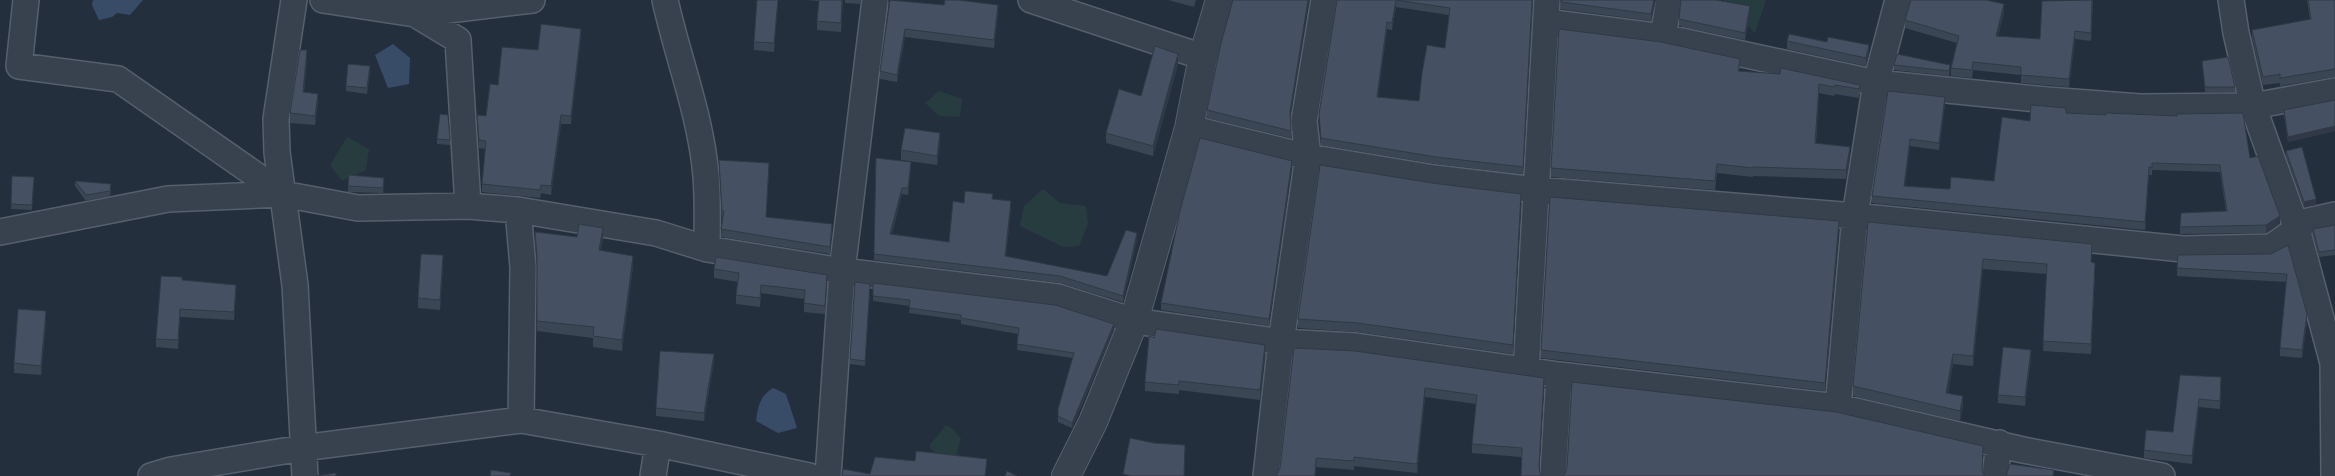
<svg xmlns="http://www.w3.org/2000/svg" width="2335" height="476" viewBox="0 0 2335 476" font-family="Lato,sans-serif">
<rect width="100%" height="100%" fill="#242f3e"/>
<path fill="#263c3f" d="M1722 0H1766L1755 33 1723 0Z
M939 91 962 99 960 117 939 116 925 103Z
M347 137 369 149 366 170 342 181 330 165Z
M1043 189 1060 203 1086 206 1088 224 1079 246 1063 247 1020 226 1024 206Z
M946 425 953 429 961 439 955 459 941 461 929 446Z"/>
<path fill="#394c67" d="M93 0H143L130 15 117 13 112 17 99 20 92 5Z
M393 44 410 58 409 84 388 88 375 55Z
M773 388 786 394 797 428 778 433 756 421C758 406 760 396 773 388Z"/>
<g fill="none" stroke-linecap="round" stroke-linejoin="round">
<g stroke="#565f6c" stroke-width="28">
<path id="minor" d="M26 0 19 66 118 79 283 194
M294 0 276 119 277 152 295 285 305 476
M323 0 415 14 532 0
M410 0 415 14 458 40 468 206
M665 0C678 59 701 116 706 176 708 200 707 225 707 249
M1031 0 1203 57
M2231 0 2236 33 2253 106 2297 229 2333 363 2334 476
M1546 22 1663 37 1876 83 2047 100 2140 107 2253 106 2335 91
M1663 37 1669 0
M1189 128 1308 157 1434 178 1537 190 1855 216 2183 249 2271 247 2297 229
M518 210 523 267 521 420
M2295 224 2335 215
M0 232 168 199 283 194 358 208 468 206 518 210 656 233 707 249 842 271 1058 297 1134 321 1281 342 1356 346 1559 375 1838 407 2023 450 2162 476
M1526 371 1547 0
M1838 407 1855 216 1876 83 1898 0
M151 476 171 470 302 448 521 420 658 444 809 476
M653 476 658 444
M828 476 842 271 875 0
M1266 476 1281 342 1308 157 1304 121 1324 0
M1553 476 1559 375
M1995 476 1999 443"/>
</g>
<g stroke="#565f6c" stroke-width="30">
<path id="tertiary" d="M1066 476 1093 422 1134 321 1189 128 1203 57 1220 0"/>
</g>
<use href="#minor" stroke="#38414e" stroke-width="25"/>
<use href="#tertiary" stroke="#38414e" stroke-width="28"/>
</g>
<path fill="#3b4654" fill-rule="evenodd" d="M757 0H778L774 52 754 50V42Z
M807 0H843L841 32 817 30V21L819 1Z
M845 0H861L860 4 845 3Z
M888 0H900V1L998 13 994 48 905 37 897 82 880 79V71L889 7Z
M1168 0H1196L1194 7Z
M1233 0H1309L1290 116 1291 138 1207 118V110Z
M1337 0H1533L1523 174 1436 164 1321 145 1319 114ZM1396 7 1449 15 1445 48 1419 101 1378 97 1387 29 1392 30Z
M1560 0H1656L1651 21 1561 9Z
M2093 0 2091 41 2075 39 2069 87 2021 83V75L1973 70 1972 78 1951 76V68L1957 43 1905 28V20L2004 13 1998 36 2040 39Z
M2307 0H2335V77L2280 86V83L2263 85 2252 38V30L2310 20Z
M1750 13 1745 40 1679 26V19Z
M581 37 571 124H561L551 195 541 193 540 198 482 192V184L486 149 479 148 477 115 486 116 498 85 538 50Z
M1787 41 1869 54 1866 66 1787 49Z
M307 59 304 92 318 103 315 125 290 123V113Z
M2202 61 2235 87V92H2205Z
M1178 64 1153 156 1106 143V133L1141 96Z
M1894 65 1950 70 1949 76 1894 70Z
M1740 68 1739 71 1860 85 1859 98 1835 94 1834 96 1819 93 1816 143 1850 156 1846 179 1753 176V177L1717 173 1715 190 1551 177V168Z
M370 71 367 94 346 91V86Z
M1888 91 1945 104 1939 150 1910 146 1905 186 1947 189 1994 181 2030 121 2066 113 2250 158 2280 223 2266 233 2180 234V227L2226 211 2220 172 2152 170V175H2149L2145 230 1872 203V196Z
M2335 100V131L2288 142 2284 115V110Z
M437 139 450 140V145L437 144Z
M940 143 937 165 901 160V150Z
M2286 151 2316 205 2304 207 2286 156Z
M876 158 911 169 908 195 902 194 892 234 949 242 964 203 993 199 1011 208 1006 256 1107 276 1137 240 1123 302 1060 283 874 260Z
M719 168 769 171 766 217 832 231 830 254 721 237 723 219H722Z
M1292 168 1269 326 1161 310V303Z
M12 176 34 177 32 210 11 209Z
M75 181 111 190 110 196 86 201 75 186Z
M384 183 383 193 348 192V186Z
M1521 203 1513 354 1358 332 1298 328V319Z
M1868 222 2092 262 2095 273 2091 354 2043 351 2047 274 1983 269 1973 366 1953 364 1948 393 1963 406 1960 421 1853 396V386Z
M2335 225V255L2319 257 2313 235V229Z
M1839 229 1825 391 1541 358V350Z
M535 232 577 237 603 239 601 250 633 266 622 351 593 347V338L537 331V266L535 243Z
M2288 245 2307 322 2302 358 2280 356V348L2287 282 2177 276V268L2271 254Z
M443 265 440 310 418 308V298Z
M714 269 827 283 825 314 804 312V299L761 293 760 307 736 304V295L738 282 714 278Z
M182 280 236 293 234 320 180 317 178 349 156 347V339Z
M873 283 1114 330 1072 428 1058 422V409L1073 358 1017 350 1018 334 961 324V320L909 313 910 306 873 301Z
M870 289 865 366 850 364V359Z
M46 321 41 375 14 373V363Z
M1154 338 1265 354 1260 400 1179 390V394L1145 391V382Z
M1294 348 1544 387 1539 468 1521 457 1472 453V444L1476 404 1425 397 1417 473 1354 466V470L1316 467 1280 468Z
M2031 358 2025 406 1998 403V395Z
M714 361 704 421 656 416V408Z
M2180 375 2221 385 2220 409 2199 407 2192 464 2144 458V450L2173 432Z"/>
<path fill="#303945" d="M778 0 774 52V43Z
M842 0H843L841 32V23Z
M1308 0H1309L1290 119V112Z
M1396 0V7L1392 30V23Z
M1654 0H1656L1651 21V14Z
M2004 4V13L1996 44V36Z
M998 5V13L994 48V40Z
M1750 6V13L1745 40V33Z
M1387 22V29L1377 104V97Z
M581 29V37L571 124V116Z
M905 29V37L897 82V75Z
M2075 31V39L2069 87V79Z
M1869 45V54L1866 66V58Z
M307 50V59L303 101V92Z
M1178 54V64L1153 156V146Z
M318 94V103L315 125V116Z
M1945 97V104L1939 150V143Z
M561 115V124L551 195V186Z
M2335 126V131L2288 142V137Z
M940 133V143L937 165V156Z
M1910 139V146L1904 193V186Z
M1850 147V156L1846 179V170Z
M1292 161V168L1269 326V319Z
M911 162V169L908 195V188Z
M2149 167V175L2145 230V222Z
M902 188V194L890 240V234Z
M1521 194V203L1513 354V345Z
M2316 199V205L2304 207V202Z
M1011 201V208L1005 263V256Z
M2280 216V223L2266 233V225Z
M1839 221V229L1825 391V383Z
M832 224V231L830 254V247Z
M603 228V239L599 261V250Z
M1137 233V240L1123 302V296Z
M443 255V265L440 310V300Z
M633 256V266L622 351V340Z
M1983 259V269L1973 366V356Z
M2095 263V273L2091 354V344Z
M180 309V317L178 349V340Z
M46 311V321L41 375V366Z
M2307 314V322L2302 358V350Z
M1114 324V330L1072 428V423Z
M1265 345V354L1260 400V390Z
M2031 350V358L2025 406V397Z
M714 354V361L704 421V413Z
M1953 354V364L1946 403V393Z
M1544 378V387L1539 475V466Z
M1425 388V397L1417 473V464Z
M1963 396V406L1960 421V411Z
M2199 399V407L2192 464V456Z"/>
<path fill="#455162" stroke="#303945" d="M757 0H778L774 43 754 42Z
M819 0H842L841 23 817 21Z
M888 0H899V1L890 0 889 2Z
M890 0 944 5 945 0H958L998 5 994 40 905 29 897 75 880 71Z
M1233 0H1308L1290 112 1291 131 1207 110 1221 43Z
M1337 0H1396L1392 23 1387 22 1377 97 1419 101 1422 73 1427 45 1445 48 1450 8 1396 0H1532L1523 167 1436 157 1321 138 1319 114Z
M1561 0H1654L1651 14 1561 2Z
M1681 0H1716L1750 6 1745 33 1679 19Z
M1911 0H1986L2004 4 1996 36 2040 39 2042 1 2092 0 2091 33 2075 31 2069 79 2021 75V67L1973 62 1972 70 1951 68 1959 36 1905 20Z
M2308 0H2335V69L2280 78V74L2263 77 2252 30 2311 19Z
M541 24 581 29 571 116 561 115 551 186 541 185 540 190 482 184 486 141 479 140 477 115 486 116 490 84 498 85 502 47 538 50Z
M1559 29 1661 42 1740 59 1738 71 1780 74 1781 68 1860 85 1859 89 1835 85 1834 87 1819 84 1815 143 1850 147 1846 170 1753 167V168L1717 164 1715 181 1551 168Z
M1789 34 1827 42 1828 37 1869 45 1866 58 1787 41Z
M1155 46 1178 54 1153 146 1106 133 1119 89 1141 96Z
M300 50H307L303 92 318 94 315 116 290 113Z
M1897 54 1950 65 1949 71 1894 65Z
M2228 57 2235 87H2205L2202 61Z
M348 64 370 66 367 88 346 86Z
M1888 91 1945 97 1939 143 1910 139 1904 186 1947 189H1950L1951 177 1994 181 2002 117 2030 121 2031 105 2066 108V113L2106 115V113L2177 116V114L2243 113 2250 158 2258 156 2280 216 2266 225 2180 227 2181 213 2227 211 2220 165 2152 163V168L2149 167 2145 222 1872 196Z
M2335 100V126L2288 137 2284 110Z
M440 114 448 115 450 140 437 139Z
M905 128 940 133 937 156 901 150Z
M1200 138 1292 161 1269 319 1161 303 1180 211Z
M2302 147 2316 199 2304 202 2286 151Z
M876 158 911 162 908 188H902L890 234 949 242 953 201 964 203 965 191 993 194 992 199 1011 201 1005 256 1107 276 1126 230 1137 233 1123 296 1060 276 874 254Z
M719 160 769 163 766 217 832 224 830 247 721 229 724 211H722Z
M1320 165 1432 183 1521 194 1513 345 1358 323 1298 319Z
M349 175 384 178 383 188 348 186Z
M12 176 34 177 32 205 11 204Z
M75 181 111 184 110 191 86 195Z
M1550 197 1839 221 1825 383 1541 350Z
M1868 222 2092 244 2091 262 2095 263 2091 344 2043 341 2047 264 1983 259 1973 356 1953 354 1946 393 1963 396 1960 411 1853 386Z
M579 224 603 228 599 250 633 256 622 340 593 336 594 327 537 321V256L535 232 577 237Z
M2335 225V250L2319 252 2313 229Z
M2288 245 2307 314 2302 350 2280 348 2287 274 2177 268 2178 255 2271 254Z
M421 254 443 255 440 300 418 298Z
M716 257 827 275 825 306 804 303 805 290 761 285 760 298 736 295 739 273 714 269Z
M161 276 182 277V280L236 285 234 312 180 309 178 340 156 339Z
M855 282 870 284 865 361 850 359Z
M873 283 1055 305 1114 324 1072 423 1058 416V409L1074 353 1017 344 1019 328 961 318V315L909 308 910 300 873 296Z
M18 309 46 311 41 366 14 363Z
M1156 329 1265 345 1260 390 1179 381V385L1145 382 1149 336 1154 338Z
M2003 347 2031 350 2025 397 1998 395Z
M1294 348 1355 351 1544 378 1539 466 1540 474 1543 476H1521L1522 448 1472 444 1477 395 1425 388 1417 464 1354 457V461L1316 458 1315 476H1276L1280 468Z
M660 351 714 354 704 413 656 408Z
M2180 375 2221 377 2220 401 2199 399 2192 456 2144 450 2146 430 2173 432Z
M1572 382 1836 412 1983 446 1982 472 1985 476H1563L1565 474 1567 468Z
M1130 438 1154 443 1185 445 1184 476H1131L1123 474Z
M916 451 987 459 985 476H842L843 469 870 474 875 457 915 461Z
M2010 464 2054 470 2053 476H2006Z
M491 470 511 473 510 476H490Z
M1007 471 1017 476H1005Z
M336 473V476H316Z"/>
</svg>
